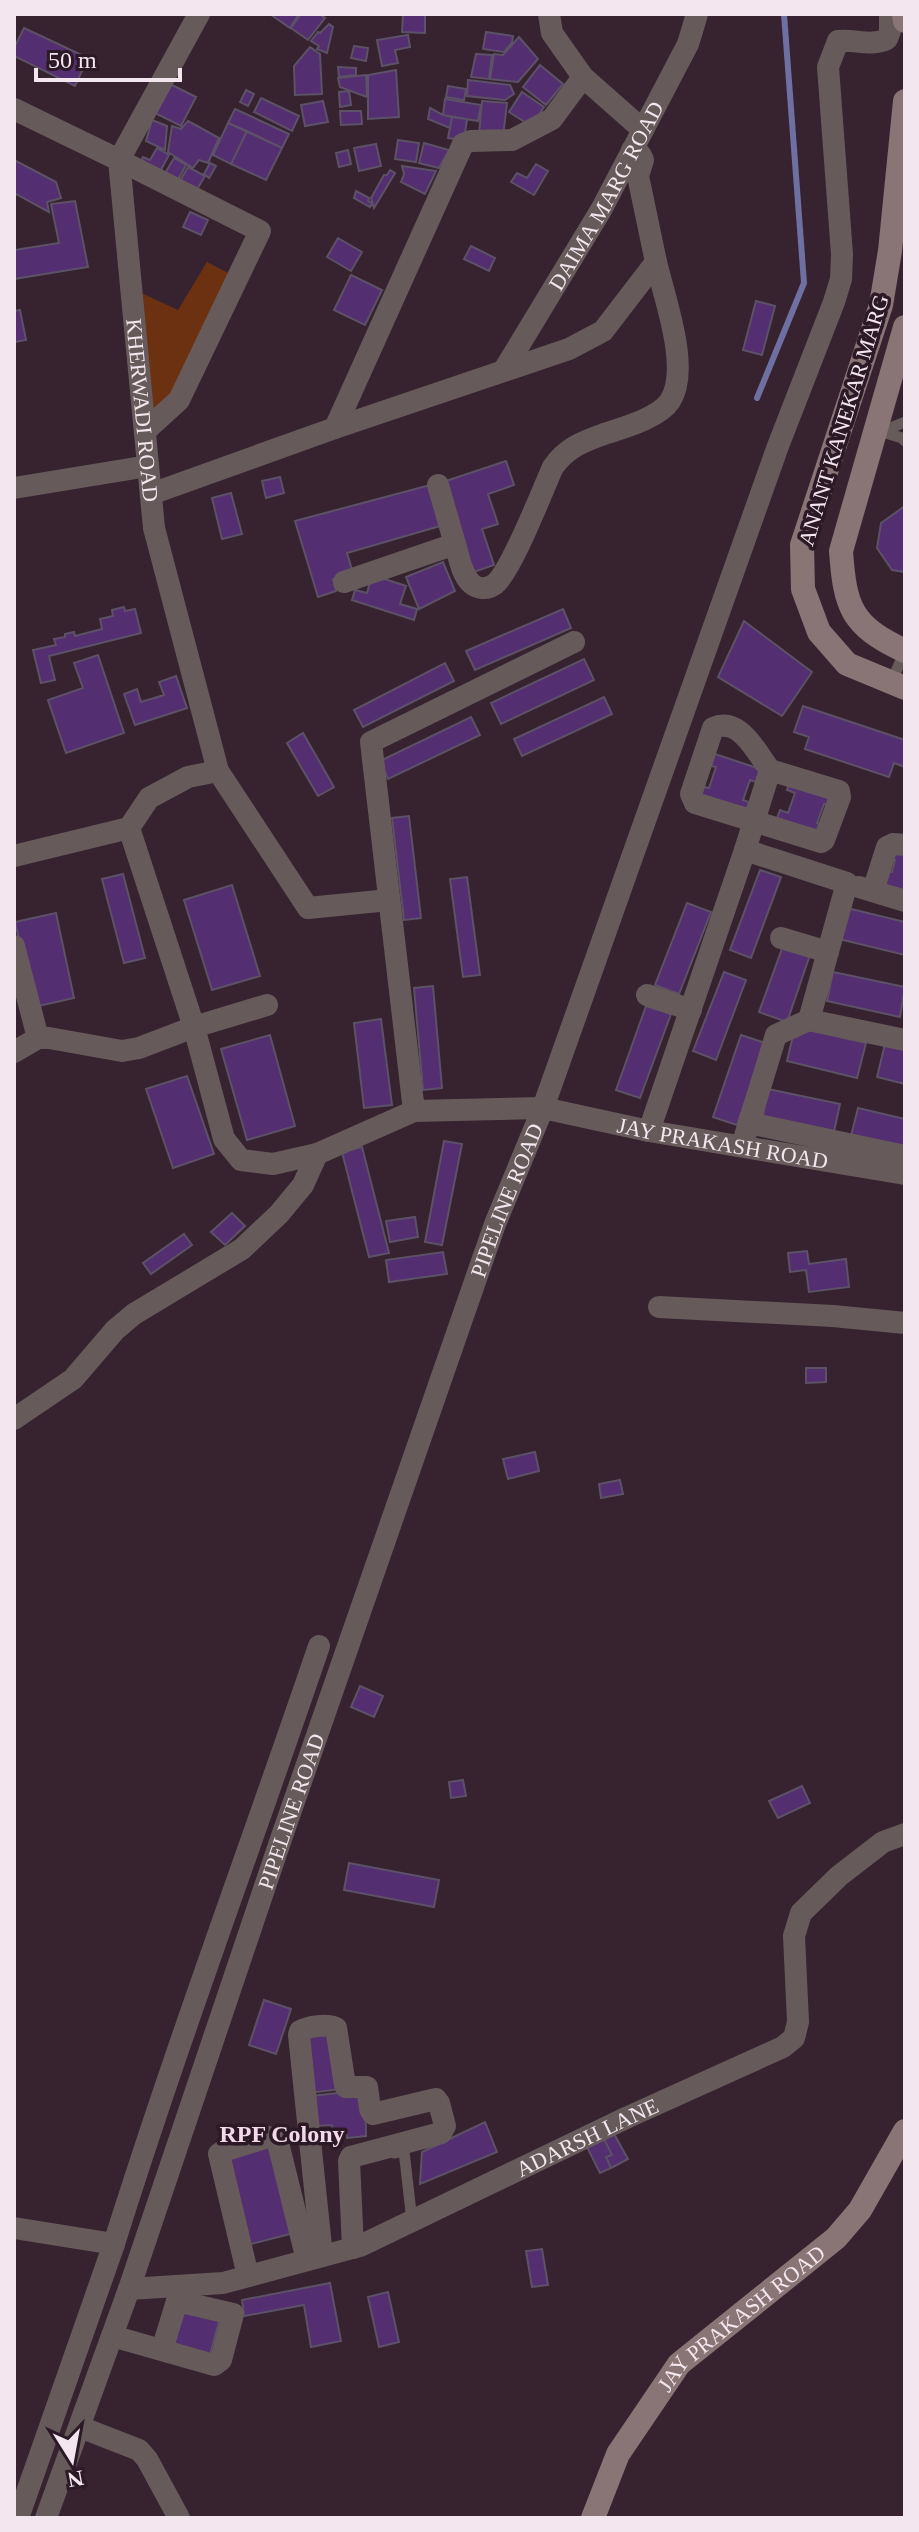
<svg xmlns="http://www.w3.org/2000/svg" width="919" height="2532" viewBox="0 0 919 2532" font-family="Georgia,serif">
<rect width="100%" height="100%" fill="#36232f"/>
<path fill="#6b3111" d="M207 262 234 276 175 397 150 415 137 291 178 310Z"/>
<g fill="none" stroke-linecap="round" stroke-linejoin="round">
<path stroke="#6e70a2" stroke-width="6" d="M757 398 804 283 784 14"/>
</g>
<path fill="#532e70" stroke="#5c5166" stroke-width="2" d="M270 14H299L290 28Z
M301 14H319L325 18 308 40 291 28Z
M403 14 425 15V33L402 32Z
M329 24 333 27 327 53 317 49 319 46 311 41 318 32 320 33Z
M24 28 88 58 75 86 14 56V48Z
M486 32 513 36 512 42 504 52 483 49Z
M408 35 410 47 395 50 398 63 382 66 377 40Z
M519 37 538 59 518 82 490 79 494 54 503 55Z
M354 46 368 48 366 61 351 58Z
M310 47 320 54 322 94 295 95 294 66Z
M476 54 492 55 489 79 471 77Z
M540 65 563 84 546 105 523 87Z
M338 67 356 68V75L339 77Z
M396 70 399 117 368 119V75Z
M366 75 367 97 340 87 338 78Z
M468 80 510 85 514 94 505 100 467 96Z
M166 82 196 97 181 126 151 111Z
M448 86 466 89 464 100 446 97Z
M246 90 254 94 248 106 240 102Z
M349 91 351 105 340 107 339 92Z
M522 92 544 107 531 126 509 112Z
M261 98 299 116 292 131 254 112Z
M445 99 481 105 478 121 443 115Z
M323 101 328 122 305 126 301 105Z
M482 101 507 103 503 137 479 135Z
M430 108 443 115 452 117 450 128 428 119Z
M235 109 289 134 282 148 228 123Z
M340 111H361L362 124 341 125Z
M452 117 467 119 464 141 448 138Z
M152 120 167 126 165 150 146 141Z
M188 121 219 138 208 163 199 160 193 168 168 152 172 126 181 129Z
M228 123 247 131 231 164 213 155Z
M247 131 282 148 266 180 231 164Z
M398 140 419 143 416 162 395 159Z
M424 143 449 150 439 168 419 163Z
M376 144 381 166 359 171 354 148Z
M157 148 169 155 156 179 137 168 143 157 150 160Z
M348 150 351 164 339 167 336 153Z
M174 158 186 165 174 187 161 180Z
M14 160 56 182 61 198 47 202 49 212 14 193Z
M210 163 216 166 209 178 204 174Z
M536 164 548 171 534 195 511 182 517 173 527 178Z
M402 166 436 171 425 194 401 182 404 174Z
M188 167 205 176 193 196 177 186Z
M390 170 395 173 374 208 371 198 384 175H387Z
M356 191 369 198 368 201 372 203 370 207 354 198Z
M75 201 88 267 14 279V250L59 243 51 204Z
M190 212 208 220 201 235 183 227Z
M338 238 362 252 351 271 327 257Z
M471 246 495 258 489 271 464 259Z
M351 275 382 290 365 325 334 310Z
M756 301 775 306 762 355 743 350Z
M20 310 26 340 14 342V311Z
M506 461 514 485 488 494 498 524 482 529 494 565 471 573 440 483Z
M280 477 284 493 266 498 262 481Z
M434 484 447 524 347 553 353 573 333 579 336 591 318 597 295 521Z
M231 493 242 534 222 539 212 498Z
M905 506V572L892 570 877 548 881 523Z
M443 562 455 591 419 609 406 577Z
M372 575 406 586 400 604 417 609 414 620 352 600 355 590 367 593Z
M124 607 125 611 135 609 141 633 49 656 55 680 41 683 33 650 56 645 54 639 65 637V634L74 632 75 636 102 629 100 619 113 616 112 610Z
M563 609 571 628 475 670 466 651Z
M744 621 812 672 782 716 718 677Z
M98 655 124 733 66 753 48 700 83 688 74 663Z
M584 659 594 680 501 724 491 703Z
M445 663 454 681 363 727 354 710Z
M176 676 187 708 135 725 124 694 137 689 141 702 164 695 159 682Z
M604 697 612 714 522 756 514 739Z
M803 706 905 740V767L894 763 889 777 805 749 809 737 794 732Z
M471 717 480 735 388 779 380 761Z
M303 733 334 787 318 796 287 743Z
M715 754 760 769 756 782 750 780 743 800 749 802 745 813 700 798 704 787 709 788 716 767 711 766Z
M791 779 835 794 830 806 824 804 817 823 824 825 819 839 775 824 780 810 788 813 795 793 787 790Z
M409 816 421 918 404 920 392 818Z
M893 845 905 853V890L885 886 888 871 892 872 895 860H890Z
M760 870 781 877 751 958 730 950Z
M123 874 145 958 124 963 102 879Z
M467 877 480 975 463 977 450 879Z
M232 885 260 976 212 990 184 900Z
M687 903 711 912 679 994 655 985Z
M847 908 905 922V955L839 939Z
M56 913 74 998 34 1007 15 922Z
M783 946 810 955 787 1022 759 1012Z
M724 972 746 980 716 1060 693 1051Z
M833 972 905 987 900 1017 827 1001Z
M433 986 442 1088 423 1090 414 988Z
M646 1006 671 1014 640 1098 616 1090Z
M381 1019 392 1105 364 1108 354 1023Z
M795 1027 866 1043 857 1078 787 1061Z
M270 1035 295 1126 247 1140 221 1049Z
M741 1035 765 1043 737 1125 713 1117Z
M885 1044 905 1049V1084L877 1077Z
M187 1076 214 1154 173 1168 146 1089Z
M768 1089 840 1104 833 1136 762 1121Z
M858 1108 905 1119V1153L850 1140Z
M444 1141 462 1144 442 1245 425 1242Z
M362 1147 389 1253 369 1257 342 1152Z
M232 1213 245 1226 225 1245 211 1232Z
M415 1217 418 1237 390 1242 386 1221Z
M184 1234 192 1245 151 1274 143 1263Z
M807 1251 809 1264 846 1259 849 1287 809 1292 806 1270 790 1272 788 1253Z
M443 1252 447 1274 389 1282 386 1260Z
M806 1368H826V1382L806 1383Z
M535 1452 539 1471 508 1479 503 1459Z
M620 1480 623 1494 601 1498 599 1484Z
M360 1686 383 1696 374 1717 351 1707Z
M463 1780 466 1796 451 1798 449 1782Z
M802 1786 810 1803 778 1818 769 1801Z
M349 1863 439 1880 434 1907 344 1890Z
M264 2000 291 2009 276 2054 249 2045Z
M335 2030 342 2089 309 2093 302 2034Z
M365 2090 366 2136 347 2138 346 2130 333 2131 332 2125 314 2126 311 2096Z
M485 2122 497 2152 420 2184 422 2152Z
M613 2132 628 2159 611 2168 606 2157 612 2155 603 2137Z
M603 2137 612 2155 606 2157 611 2168 600 2173 586 2145Z
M271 2144 294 2233 247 2245 225 2155Z
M542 2249 548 2285 532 2287 526 2251Z
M330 2283 341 2341 311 2347 304 2305 244 2316 242 2300Z
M388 2292 399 2342 379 2347 368 2297Z
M179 2303 221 2314 210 2355 168 2344Z"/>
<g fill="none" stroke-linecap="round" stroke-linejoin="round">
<path stroke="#675a5b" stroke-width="11" d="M876 430 902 438 905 441
M883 431 905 422
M891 683 905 651
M394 2153 404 2151 412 2221"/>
<g stroke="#675a5b" stroke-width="22">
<path d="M549 14 552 33 583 77 643 130"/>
<path id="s1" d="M14 109 119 160 154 528 218 771 308 908 389 900"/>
<path d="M632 150 640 154 643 160 638 176 656 262"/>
<path id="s2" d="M504 370 601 210 688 44 697 14"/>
<path d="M335 428 463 144 471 141 512 140 552 119 583 77"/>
<path d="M145 431 179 400 260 231 119 160 199 14"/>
<path d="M438 485 455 544"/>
<path d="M14 488 148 466"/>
<path d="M151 494 335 428 569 349 603 331 656 262C664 297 691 369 670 401 659 418 622 428 604 434 583 442 567 447 553 467 542 491 512 570 495 584 488 589 479 590 472 584 462 576 459 557 455 544L344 582"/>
<path id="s3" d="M574 642 371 742 414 1111 543 1108 649 1131 905 1174"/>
<path d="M129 828 194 1027 224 1139 241 1160 273 1164 317 1154 414 1111"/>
<path d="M745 850 770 770C756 752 740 716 713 728L691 794 695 803 821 842 824 840 840 797 839 791 770 770"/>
<path d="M14 856 129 828 149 798 188 777 218 771"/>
<path d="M859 887 905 901"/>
<path d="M873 891 887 847 893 844 905 845"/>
<path d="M781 938 828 952"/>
<path d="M14 946 38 1038"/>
<path d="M647 995 691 1010"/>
<path d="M809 1020 905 1040"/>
<path d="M14 1052 38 1038H49L122 1051 139 1048 194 1027 267 1005"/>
<path d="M749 1123 905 1156"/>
<path d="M649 1131 745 850 847 883 809 1020 776 1035 742 1146"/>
<path d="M659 1307 833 1316 905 1323"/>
<path d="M14 1419 73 1379 115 1330 134 1314 242 1249 279 1214 303 1185 317 1154"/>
<path d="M14 2228 114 2244C177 2043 251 1846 319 1646"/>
<path d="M322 2256 299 2035 300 2031C309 2026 327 2024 336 2028L345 2085 346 2087H367L370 2109 373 2114 436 2099 439 2103 445 2126 441 2133 351 2157 349 2161 353 2248"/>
<path d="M248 2276 219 2154 223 2151 268 2137 274 2138 278 2143 307 2260"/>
<path id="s4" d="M129 2289 223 2283 360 2246 628 2117 783 2047 794 2038 798 2022 794 1936 801 1913 839 1876 883 1842 905 1834"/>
<path d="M112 2336 214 2365 221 2360 233 2314 177 2301 162 2350"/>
<path d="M80 2427 139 2450 147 2459 179 2518"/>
<path d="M18 2518 114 2244"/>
<path id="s5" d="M46 2518 129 2289 282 1836 495 1224 543 1108 778 446 834 302 841 279 842 254 828 67 838 41C855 39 871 47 887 39L890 31V14"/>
</g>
<g stroke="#897576" stroke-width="24">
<path d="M904 14 905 21"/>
<path d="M905 101 890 251 881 305 802 545 803 589 819 632 847 664 905 688"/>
<path d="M905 327 841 551C845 607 851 626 905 651"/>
<path id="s6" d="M593 2518 618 2454 679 2364 836 2238 860 2210 905 2131"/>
</g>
</g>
<g text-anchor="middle" stroke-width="7" stroke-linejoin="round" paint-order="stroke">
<g font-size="22" fill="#f3e6ee" stroke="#2c1926">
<text dy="8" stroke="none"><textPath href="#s2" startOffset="202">DAIMA MARG ROAD</textPath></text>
<text dy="8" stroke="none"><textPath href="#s1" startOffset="368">KHERWADI ROAD</textPath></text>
<text transform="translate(843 420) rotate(-73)" y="8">ANANT KANEKAR MARG</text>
<text dy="8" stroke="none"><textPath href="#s3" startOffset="910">JAY PRAKASH ROAD</textPath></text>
<text dy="8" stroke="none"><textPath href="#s5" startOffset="1396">PIPELINE ROAD</textPath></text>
<text dy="8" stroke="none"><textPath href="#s5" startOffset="748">PIPELINE ROAD</textPath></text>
<text dy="8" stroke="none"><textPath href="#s4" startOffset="488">ADARSH LANE</textPath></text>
<text dy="8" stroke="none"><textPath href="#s6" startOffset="254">JAY PRAKASH ROAD</textPath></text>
</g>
<g font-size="24" font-weight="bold" fill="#f4d9e9" stroke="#2c1926">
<text x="282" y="2142">RPF Colony</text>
</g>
</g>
<rect width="919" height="2532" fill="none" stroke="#f3e6ee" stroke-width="32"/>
<g transform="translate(72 2460) rotate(169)" stroke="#2c1926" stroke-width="6" paint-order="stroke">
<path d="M0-6L14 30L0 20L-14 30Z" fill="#f3e6ee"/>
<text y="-12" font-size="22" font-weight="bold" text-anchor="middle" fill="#f3e6ee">N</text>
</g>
<path d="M36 68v12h144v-12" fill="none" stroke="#f3e6ee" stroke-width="4"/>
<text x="48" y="68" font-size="24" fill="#f3e6ee" stroke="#2c1926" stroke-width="6" paint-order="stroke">50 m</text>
</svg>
